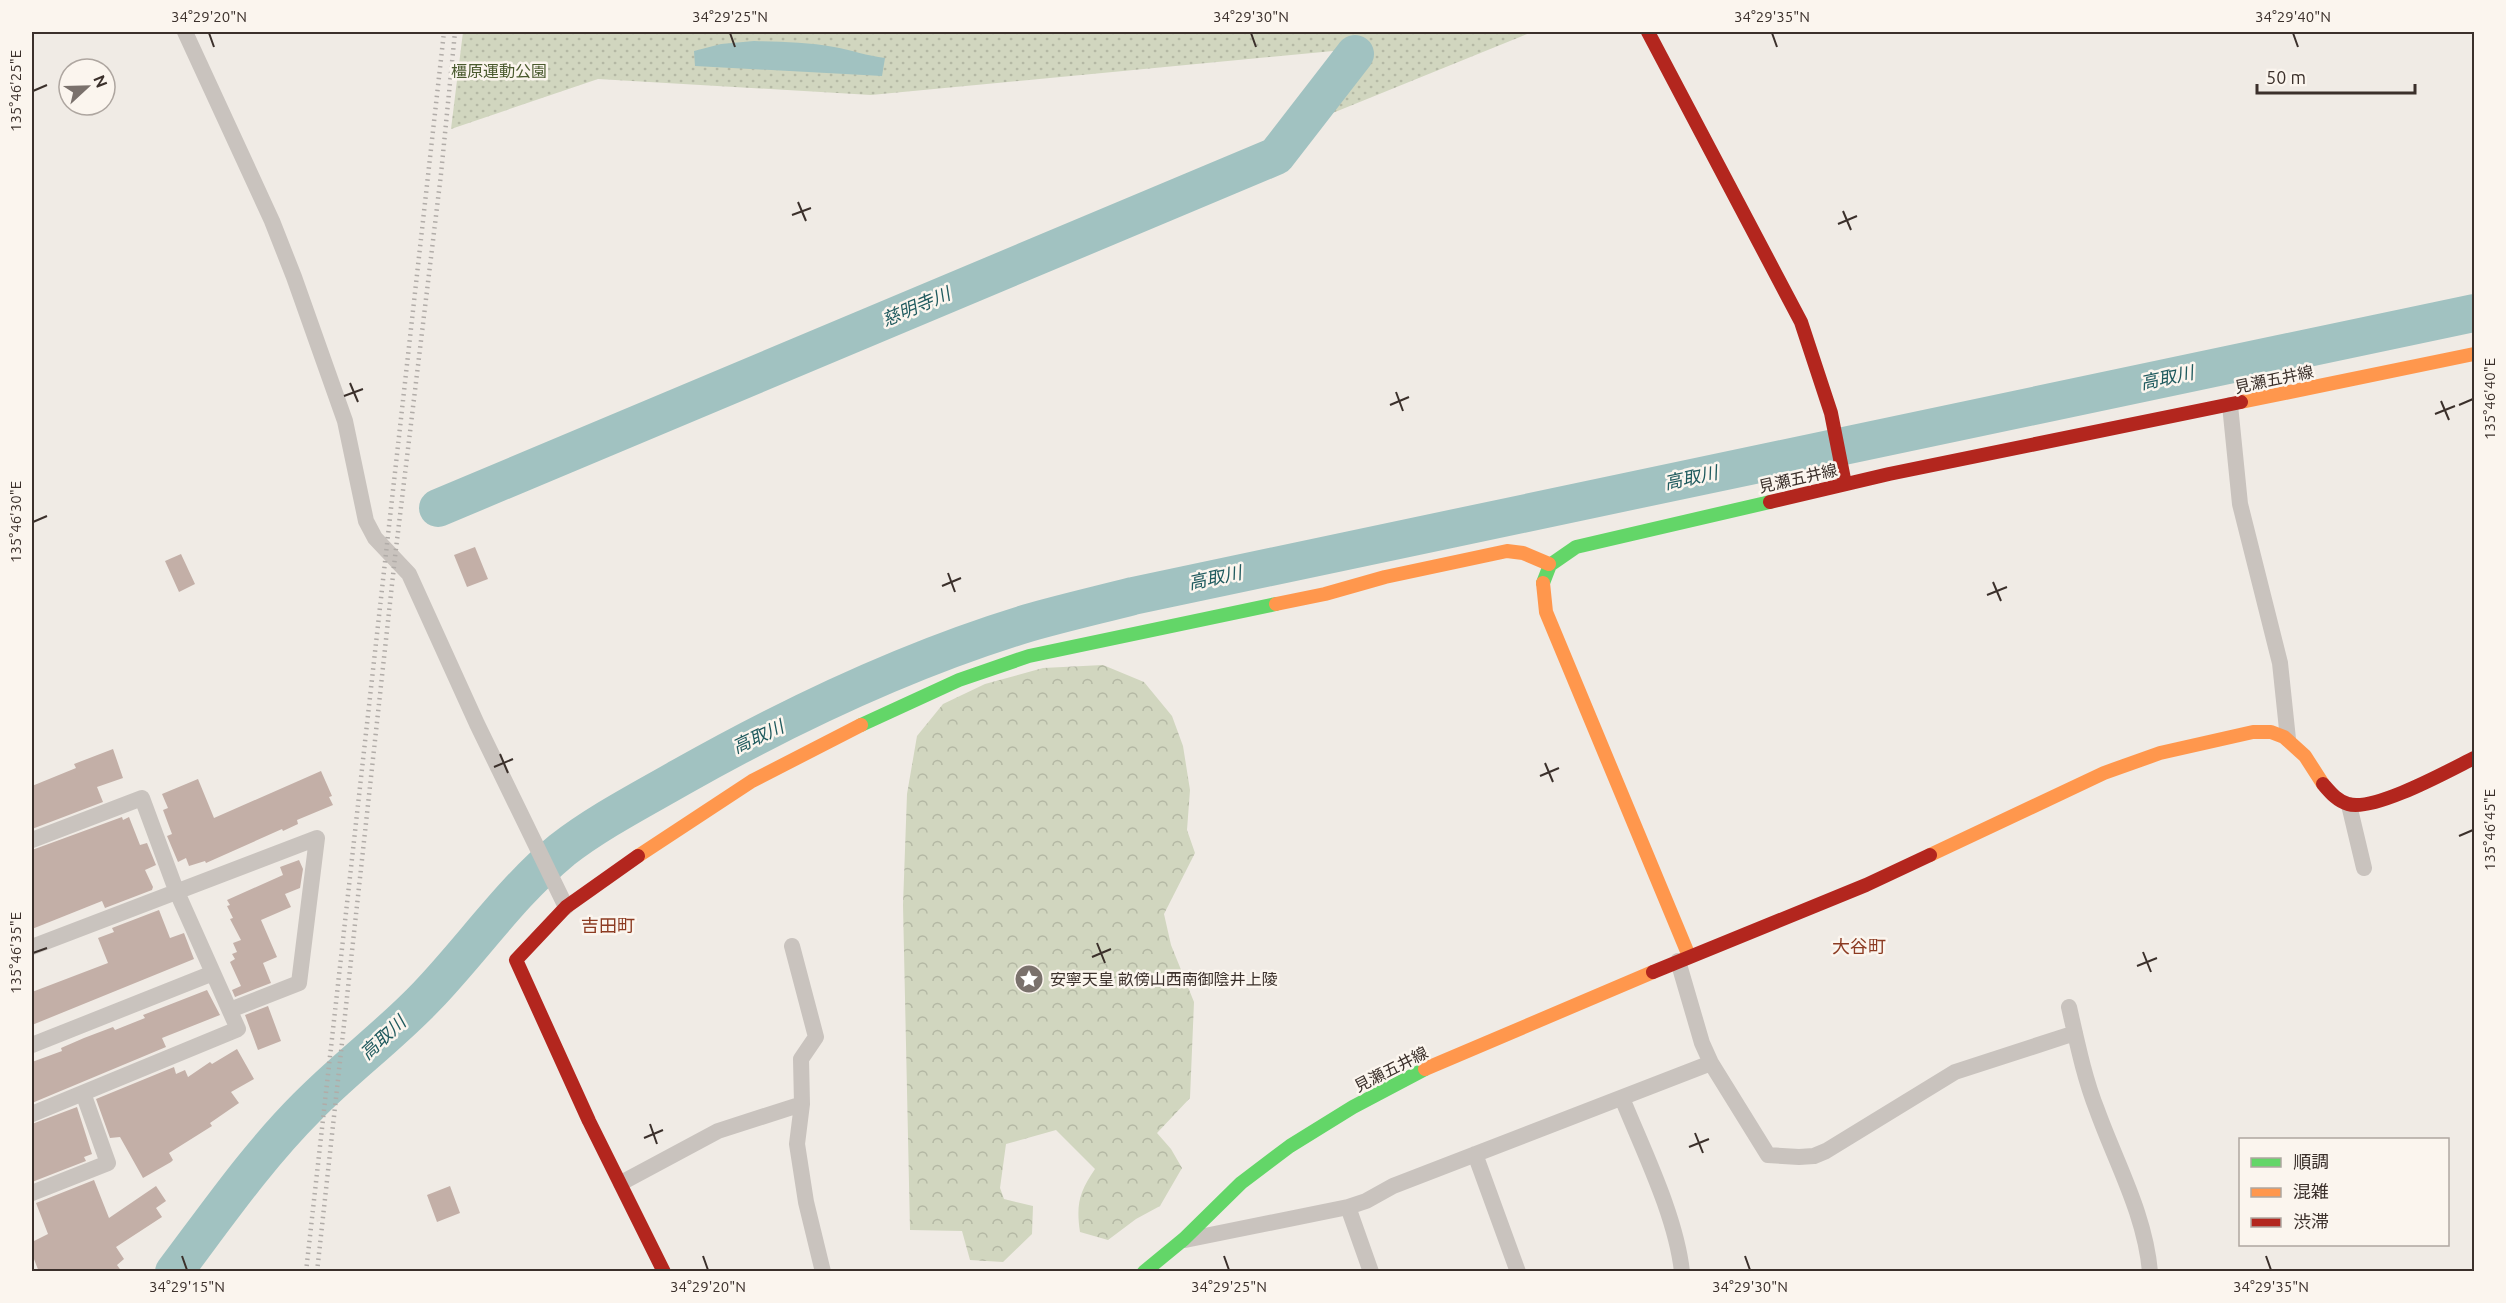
<svg xmlns="http://www.w3.org/2000/svg" width="2506" height="1303" viewBox="0 0 2506 1303" font-family="Ubuntu,'Noto Sans JP',sans-serif">
<defs>
<pattern id="forest-crowns" width="20" height="18" patternUnits="userSpaceOnUse" patternTransform="scale(1.5)"><rect width="20" height="18" fill="#d1d6bf"/><path d="M2 6a3 3 0 1 1 6 0M12 15a3 3 0 1 1 6 0" fill="none" stroke="#b4b8a4"/></pattern>
<pattern id="park-dots" width="8" height="8" patternUnits="userSpaceOnUse" patternTransform="scale(1.5)"><rect width="8" height="8" fill="#d1d6bf"/><path d="M2 2h.1M6 6h.1" fill="none" stroke="#b4b8a4" stroke-width="1.8" stroke-linecap="round"/></pattern>
</defs>
<rect width="100%" height="100%" fill="#f0ebe5"/>
<path fill="url(#forest-crowns)" d="M1103 665 1144 682 1172 716 1183 746 1190 790 1187 830 1195 853 1164 914 1171 945 1194 1002 1190 1098 1157 1133 1171 1149 1182 1168 1160 1206 1136 1219 1108 1240 1080 1232C1076 1205 1079 1192 1095 1169L1056 1130 1006 1144 1000 1188 1004 1199 1033 1206 1032 1234 1003 1262 970 1260 962 1231 910 1230 903 905 907 794 917 736 943 704 985 684 1043 668Z"/>
<path fill="url(#park-dots)" d="M463 32H1532L1308 123 1368 51 1354 49 871 95 598 79 451 129Z"/>
<path fill="#a1c2c1" d="M754 41C781 42 808 42 834 47 852 50 867 56 885 58L882 76 695 66 694 51 721 44Z"/>
<g fill="none" stroke-linecap="round" stroke-linejoin="round">
<path stroke="#a1c2c1" stroke-width="38" d="M438 508 1276 156 1355 54
M174 1272C217 1215 257 1157 307 1107 345 1068 389 1036 427 996 473 948 510 893 562 850 598 822 641 800 681 777 789 716 909 659 1028 623 1063 613 1098 605 1133 596L2474 313"/>
</g>
<path fill="#c3afa7" d="M475 547 488 579 467 587 454 555Z
M181 554 195 584 179 592 165 561Z
M113 749 123 778 97 787 103 802 32 829V786L76 768 74 764Z
M321 771 332 796 329 797 333 805 297 820 298 824 283 831 282 829 206 863 205 861 189 866 186 858 178 862 167 836 172 834 163 810 168 808 162 794 198 779 214 818Z
M122 817 123 820 129 817 140 845 147 843 156 865 145 870 153 887 152 890 105 908 102 901 32 929V850Z
M299 860 303 869 300 888 285 894 291 907 261 920 277 957 263 963 271 983 235 997 232 990 241 986 230 962 235 959 232 954 237 952 233 943 241 940 230 919 233 918 227 906 230 905 227 900 283 875 280 867Z
M159 910 170 938 184 933 194 959 32 1025V992L108 963 98 938 114 932 112 928Z
M207 990 220 1015 162 1038 166 1047 32 1103V1062L62 1051 61 1048 84 1038 113 1027 115 1030 145 1018 143 1015Z
M268 1006 281 1041 258 1050 245 1015Z
M237 1049 254 1079 231 1092 239 1103 210 1123 212 1126 169 1153 173 1160 171 1162 143 1178 120 1137 110 1138 96 1099 174 1067 176 1074 185 1070 188 1077 210 1062 212 1064Z
M77 1107 92 1154 84 1157 86 1161 32 1182V1124Z
M94 1180 109 1218 156 1186 166 1201 156 1208 162 1217 116 1247 124 1259 117 1265 122 1272H39L32 1254V1242L48 1234 36 1203Z
M450 1186 460 1213 437 1222 427 1195Z"/>
<g fill="none" stroke-linecap="round" stroke-linejoin="round">
<path stroke="#c9c3be" stroke-width="16" d="M185 32 272 221 294 277 345 421 366 521 375 538 409 574 477 724 566 907
M2230 405 2240 504 2280 663 2288 739
M2349 805 2364 868
M32 840 142 798 176 890 238 1029 32 1114
M792 946 816 1037 801 1059 802 1104 797 1144 806 1202 823 1272
M32 947 317 838 299 983 230 1010
M1678 961 1702 1043 1711 1063 1768 1155 1799 1157 1814 1156 1826 1151 1955 1072 2075 1033
M2069 1007C2077 1042 2084 1077 2097 1110 2116 1163 2145 1214 2150 1272
M32 1045 213 973
M1622 1098C1643 1150 1676 1216 1682 1272
M1475 1154 1518 1272
M621 1183 718 1131 802 1104
M32 1193 108 1163 83 1093
M1348 1207 1371 1272
M1185 1240 1348 1207 1366 1201 1393 1186 1711 1063"/>
<path stroke="#63d668" stroke-width="14" d="M1543 583 1550 565 1576 547 1770 502
M861 725 959 680 1029 656 1276 604
M1144 1272 1184 1239 1241 1183 1290 1146 1353 1107 1425 1069"/>
<path stroke="#ff974d" stroke-width="14" d="M2241 402 2474 354
M1543 583 1546 612 1689 956
M1276 604 1325 594 1385 577 1507 551 1523 553 1549 564
M1930 855 2104 773 2160 753 2253 732H2271L2284 737 2305 756 2323 784
M638 856 752 781 861 725
M1425 1069 1653 972"/>
<path stroke="#b3261e" stroke-width="14" d="M1648 32 1801 322 1831 413 1845 484
M1770 502 1889 474 2241 402
M2323 784C2330 792 2337 801 2348 804 2374 812 2448 771 2474 758
M638 856 566 907 516 960 589 1121 664 1272
M1653 972 1866 885 1930 855"/>
<path stroke="#b1aca8" stroke-width="4.5" stroke-dasharray="1.5 4.5" stroke-linecap="butt" d="M306 1272 444 32
M317 1272 395 557 441 174 455 32"/>
</g>
<path fill="none" stroke="#3b302b" stroke-width="2" d="M209 33 214 47M730 33 735 47M1251 33 1256 47M1772 33 1777 47M2293 33 2298 47M33 91 47 85M798 202 806 221M1843 211 1851 230M792 215 811 208M1838 224 1857 216M350 383 358 402M1396 392 1403 411M344 396 363 389M2441 401 2449 420M1390 405 1409 397M2459 405 2473 399M2435 414 2455 406M33 522 47 516M948 573 955 592M1993 582 2001 601M942 586 961 578M1987 595 2007 587M500 754 508 773M1545 763 1553 782M494 767 513 759M1540 776 1559 768M2459 836 2473 830M1097 943 1105 963M2143 952 2151 972M33 953 47 948M1092 957 1111 949M2137 966 2157 958M650 1124 657 1144M1695 1133 1703 1153M644 1138 663 1130M1689 1147 1709 1139M182 1256 187 1270M703 1256 708 1270M1224 1256 1229 1270M1745 1256 1750 1270M2266 1256 2271 1270"/>
<defs>
<g id="sight-disc" transform="scale(1.5)"><circle r="9.5" fill="#7a716c" stroke="#fbf5ee"/><path d="M0-6L1.8-2.2L6-1.7L2.9 1.2L3.7 5.4L0 3.3L-3.7 5.4L-2.9 1.2L-6-1.7L-1.8-2.2Z" fill="#fff"/></g>
</defs>
<g fill-rule="evenodd">
<use href="#sight-disc" x="1029" y="979"/>
</g>
<g text-anchor="middle" stroke-width="5" stroke-linejoin="round" paint-order="stroke">
<g font-size="16" fill="#4a5a2e" stroke="#fbf5ee">
<text x="499" y="77">橿原運動公園</text>
</g>
<g font-size="16" fill="#3b302b" stroke="#fbf5ee">
<text transform="translate(2274 379) rotate(-12)" y="6">見瀬五井線</text>
<text transform="translate(1798 478) rotate(-13)" y="6">見瀬五井線</text>
<text transform="translate(1391 1069) rotate(-27)" y="6">見瀬五井線</text>
</g>
<g font-size="16" fill="#3b302b" stroke="#fbf5ee" text-anchor="start">
<text x="1050" y="985">安寧天皇 畝傍山西南御陰井上陵</text>
</g>
<g font-size="18" font-style="italic" fill="#1f5a5e" stroke="#fbf5ee">
<text transform="translate(916 307) rotate(-23)" y="6">慈明寺川</text>
<text transform="translate(2167 378) rotate(-12)" y="6">高取川</text>
<text transform="translate(1691 478) rotate(-12)" y="6">高取川</text>
<text transform="translate(1215 578) rotate(-12)" y="6">高取川</text>
<text transform="translate(758 737) rotate(-25)" y="6">高取川</text>
<text transform="translate(383 1038) rotate(-43)" y="6">高取川</text>
</g>
<g font-size="18" fill="#8c3b22" stroke="#fbf5ee">
<text x="608" y="932">吉田町</text>
<text x="1859" y="953">大谷町</text>
</g>
</g>
<rect width="2506" height="1303" fill="none" stroke="#fbf5ee" stroke-width="66"/>
<rect x="2239" y="1138" width="210" height="108" fill="#fbf5ee" stroke="#aea6a0" stroke-width="1.5"/>
<rect x="2251" y="1158" width="30" height="9" fill="#63d668" stroke="#aea6a0" stroke-width="1.5"/>
<text x="2293" y="1168" font-size="18" fill="#3b302b">順調</text>
<rect x="2251" y="1188" width="30" height="9" fill="#ff974d" stroke="#aea6a0" stroke-width="1.5"/>
<text x="2293" y="1198" font-size="18" fill="#3b302b">混雑</text>
<rect x="2251" y="1218" width="30" height="9" fill="#b3261e" stroke="#aea6a0" stroke-width="1.5"/>
<text x="2293" y="1228" font-size="18" fill="#3b302b">渋滞</text>
<g transform="translate(87 87) rotate(68)"><circle r="28" fill="#fbf5ee" stroke="#aea6a0" stroke-width="1.5"/>
<path d="M0-4.5L10 22L0 15L-10 22Z" fill="#7a716c"/>
<text y="-9" font-size="16" font-weight="bold" text-anchor="middle" fill="#3b302b">N</text>
</g>
<path d="M2257 84v9h158v-9" fill="none" stroke="#3b302b" stroke-width="3"/>
<text x="2266" y="84" font-size="18" fill="#3b302b" stroke="#fbf5ee" stroke-width="4.5" paint-order="stroke">50 m</text>
<rect x="33" y="33" width="2440" height="1237" fill="none" stroke="#3b302b" stroke-width="2"/>
<g font-size="15" text-anchor="middle" fill="#3b302b">
<text x="209" y="22">34°29'20"N</text>
<text x="730" y="22">34°29'25"N</text>
<text x="1251" y="22">34°29'30"N</text>
<text x="1772" y="22">34°29'35"N</text>
<text x="2293" y="22">34°29'40"N</text>
<text transform="translate(16 91) rotate(-90)" y="5">135°46'25"E</text>
<text transform="translate(2490 399) rotate(-90)" y="5">135°46'40"E</text>
<text transform="translate(16 522) rotate(-90)" y="5">135°46'30"E</text>
<text transform="translate(2490 830) rotate(-90)" y="5">135°46'45"E</text>
<text transform="translate(16 953) rotate(-90)" y="5">135°46'35"E</text>
<text x="187" y="1292">34°29'15"N</text>
<text x="708" y="1292">34°29'20"N</text>
<text x="1229" y="1292">34°29'25"N</text>
<text x="1750" y="1292">34°29'30"N</text>
<text x="2271" y="1292">34°29'35"N</text>
</g>
</svg>
